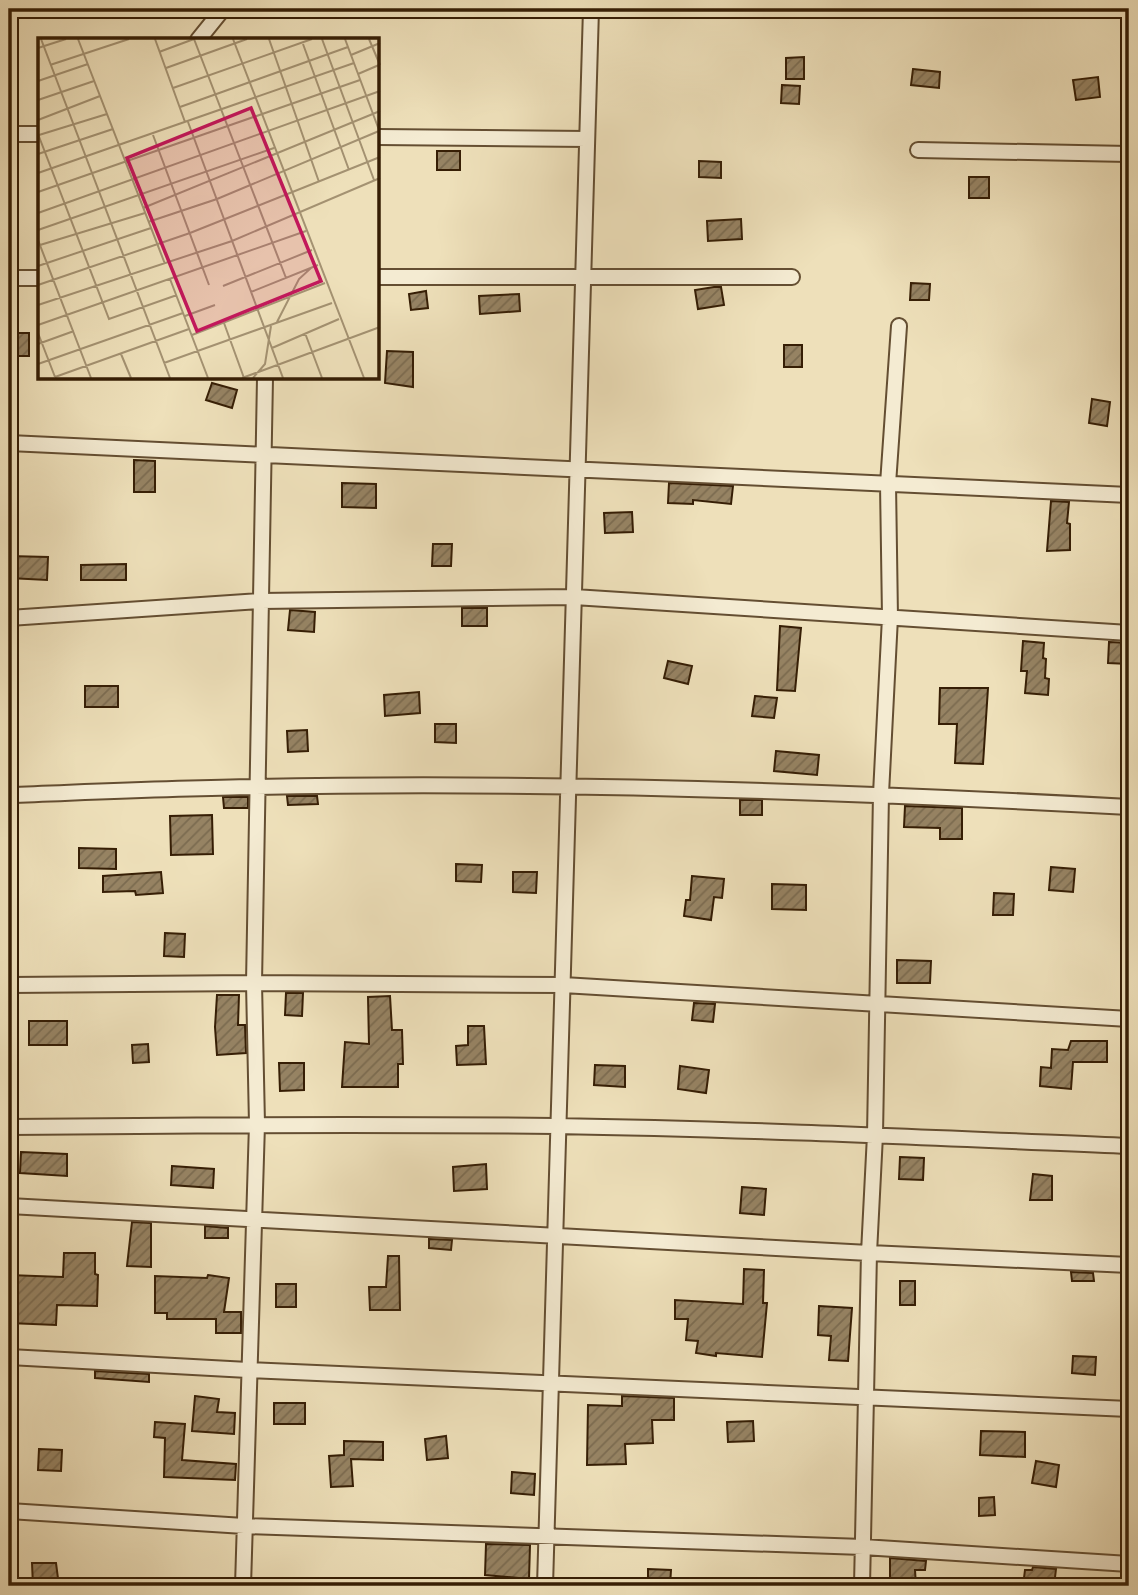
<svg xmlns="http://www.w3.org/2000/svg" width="1138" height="1595" viewBox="0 0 1138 1595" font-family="Alegreya,serif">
<defs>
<pattern id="building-hatch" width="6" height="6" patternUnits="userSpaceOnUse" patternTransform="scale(1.75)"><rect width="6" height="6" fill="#968363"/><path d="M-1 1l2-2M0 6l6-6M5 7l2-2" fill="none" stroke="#7b6b50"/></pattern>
</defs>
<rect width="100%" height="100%" fill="#eee0ba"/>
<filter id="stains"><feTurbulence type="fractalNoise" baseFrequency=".00286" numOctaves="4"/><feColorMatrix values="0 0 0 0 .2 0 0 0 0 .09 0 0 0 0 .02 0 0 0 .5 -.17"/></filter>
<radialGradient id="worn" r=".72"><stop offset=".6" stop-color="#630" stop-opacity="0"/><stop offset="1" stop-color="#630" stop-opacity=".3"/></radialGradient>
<path fill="url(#building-hatch)" stroke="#361e05" stroke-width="2" d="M804 57V79H786V58Z
M913 69 940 72 939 88 911 85Z
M1098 77 1100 97 1076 100 1073 80Z
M782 85 800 86 799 104 781 103Z
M437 151H460V170H437Z
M699 161 721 162V178L699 177Z
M969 177H989V198H969Z
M741 219 742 239 708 241 707 221Z
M911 283 930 284 929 300H910Z
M714 287H721L724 305 698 309 695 290Z
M426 291 428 308 411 310 409 294Z
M519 294 520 311 480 314 479 296Z
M9 333H29V356H9Z
M784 345H802V367H784Z
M387 351 413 352V387L385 383Z
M212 383 237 390 232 408 206 400Z
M1092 399 1110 402 1107 426 1089 423Z
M134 460 155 461V492H134Z
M342 483 376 484V508L342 507Z
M669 483 733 486 731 504 693 500V504L668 503Z
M1051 501 1069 502 1067 523 1070 524V550L1047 551Z
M632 512 633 532 605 533 604 513Z
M433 544H452L451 566H432Z
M9 556 48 557 47 580 9 578Z
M126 564V580H81V565Z
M462 608H487V626H462Z
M290 610 315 612 314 632 288 630Z
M780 626 801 628 795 691 777 690Z
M1023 641 1044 643 1043 658 1046 659 1045 678 1049 679 1048 695 1025 693 1027 671H1021Z
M1109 642 1129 643V664L1108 663Z
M668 661 692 666 688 684 664 678Z
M85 686H118V707H85Z
M940 688H988L983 764 955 763 957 724H939Z
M419 692 420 713 385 716 384 695Z
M755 696 777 698 774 718 752 716Z
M435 724H456V743L435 742Z
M307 730 308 751 288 752 287 731Z
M776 751 819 755 817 775 774 771Z
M287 796H317L318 804 288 805Z
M223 797H248V808H224Z
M740 800H762V815H740Z
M905 806 962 808V839H940V828L904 827Z
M212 815 213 854 171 855 170 816Z
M79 848 116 849V869L79 868Z
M456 864 482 865 481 882 456 881Z
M1051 867 1075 869 1073 892 1049 890Z
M161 872 163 893 136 895 135 891 103 892V876Z
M513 872H537L536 893 513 892Z
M692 876 724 879 722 898 714 897 711 920 684 916 686 900H690Z
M772 884 806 885V910L772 909Z
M994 893 1014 894 1013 915H993Z
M165 933 185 934 184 957 164 956Z
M897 960 931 961 930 983H897Z
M286 993H303L302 1016 285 1015Z
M217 995H239L238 1025H245L246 1053 217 1055 215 1027Z
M390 996 392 1030H402L403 1064H398V1087H342L345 1042 369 1044 368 997Z
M694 1003 715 1004 713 1022 692 1020Z
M29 1021H67V1045H29Z
M468 1026H484L486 1064 457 1065 456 1046 468 1045Z
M1071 1041H1107V1062H1073L1071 1089 1040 1086 1041 1067 1051 1068 1052 1049 1068 1050Z
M148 1044 149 1062 133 1063 132 1045Z
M279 1063H304V1090L280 1091Z
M595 1065 625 1066V1087L594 1085Z
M680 1066 709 1070 706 1093 678 1089Z
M21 1152 67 1154V1176L20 1173Z
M900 1157 924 1158 923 1180 899 1179Z
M486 1164 487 1189 454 1191 453 1167Z
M172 1166 214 1169 213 1188 171 1185Z
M1033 1174 1052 1176V1200H1030Z
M742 1187 766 1189 764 1215 740 1213Z
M132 1222 151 1223V1267L127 1266Z
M205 1226 228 1228V1238H205Z
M429 1239 452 1240 451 1250 429 1248Z
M64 1253H95V1274L98 1275 97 1306 57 1305 56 1325 9 1323V1275L63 1277Z
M388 1256H399L400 1310H370L369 1287H386Z
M744 1269 764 1270 763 1303H767L762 1357 716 1353V1356L696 1353 698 1341 686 1340 688 1319H675V1300L743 1304Z
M1071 1272 1093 1273 1094 1281H1072Z
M208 1275 229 1278 224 1312H241V1333H216V1319H167V1313H155V1276L207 1278Z
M900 1281H915V1305H900Z
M276 1284H296V1307H276Z
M819 1306 852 1308 848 1361 829 1360 831 1336 818 1335Z
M1073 1356 1096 1357 1095 1375 1072 1373Z
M95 1371 149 1374V1382L95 1378Z
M195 1396 219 1399 217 1412 235 1413 234 1434 192 1431Z
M622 1396 674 1398V1420H652L653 1443 625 1444 626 1464 587 1465 588 1405 622 1406Z
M274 1403H305V1424H274Z
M753 1421 754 1441 728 1442 727 1422Z
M155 1422 185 1424 182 1460 236 1464 235 1480 164 1477 165 1438 154 1437Z
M981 1431 1025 1432V1457L980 1455Z
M446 1436 448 1458 427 1460 425 1439Z
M344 1441 383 1442V1460L351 1459 353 1486 331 1487 329 1456 344 1455Z
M39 1449 62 1450 61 1471 38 1470Z
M1036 1461 1059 1465 1056 1487 1032 1483Z
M512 1472 535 1474 534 1495 511 1493Z
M994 1497 995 1515 979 1516V1498Z
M486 1544 530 1545 529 1579 485 1575Z
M890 1558 926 1561 925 1570H915L916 1586H890Z
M32 1563H56L59 1586H33Z
M1033 1567 1056 1569 1054 1586H1023L1025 1570H1032Z
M648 1569 671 1570 670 1586H648Z"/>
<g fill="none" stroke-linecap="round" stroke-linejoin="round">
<g stroke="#644e32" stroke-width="18">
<path id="street" d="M198 40 223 9
M9 134H40
M378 137 587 139
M918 150 1129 154
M378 277H792
M9 278H40
M9 443 1129 495
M9 618 261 601 574 597 1129 633
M9 795C91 792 174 788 256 787 547 781 839 791 1129 807
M9 985 254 983 563 985 1129 1019
M9 1127C191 1125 373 1124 555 1126 747 1129 938 1138 1129 1146
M9 1206 869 1253 1129 1265
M9 1357 248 1370 1129 1409
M9 1511 244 1526 863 1547 1129 1564
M243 1586 257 1124 254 983 265 378
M545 1586 591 9
M862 1586 869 1253 875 1135 881 794 890 617 888 484 899 326"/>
</g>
<use href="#street" stroke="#f4ebd2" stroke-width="14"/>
</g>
<g transform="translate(38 38)">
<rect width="341" height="341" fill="#eee0ba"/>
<path fill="none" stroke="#a49272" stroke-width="2" d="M3 1 132 340M40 1 127 226M117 1 147 84M156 1 248 240M195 1 326 340M231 1 281 144M284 1 336 142M307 1 341 92M331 1 342 27M265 6 311 132M0 10 28 1M121 14 156 1M313 17 342 5M12 27 91 1M128 30 209 1M320 36 341 27M0 43 50 26M135 50 274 1M0 62 56 43M142 69 310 9M0 82 62 58M150 84 245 340M0 96 71 281 139 257M1 97 69 76M115 97 171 247M0 116 75 91M0 135 316 25M0 154 322 42M105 170 342 73M0 175 342 53M110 184 179 161 341 93M0 192 236 110M0 202 53 340M2 207 107 175M0 228 113 190M132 241 170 340M0 247 152 195 342 119M185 248 274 212M213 254 280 227M0 267 194 203 342 140M147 278 177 267M239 284 261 241 273 230M186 285 206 340M0 287 268 193M0 295 17 339M267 295 284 340M154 297 287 245M0 306 36 293M234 310 301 281M83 316 93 340M126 325 294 265M0 326 145 275M17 339 151 291M204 340 342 289M215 340 227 326 233 288"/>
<path fill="#c2185b" fill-opacity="0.15" stroke="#c2185b" stroke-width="3.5" d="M213 70 283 243 159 293 89 120Z"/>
<rect width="341" height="341" fill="none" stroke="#361e05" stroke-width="3.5"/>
</g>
<rect width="1138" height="1595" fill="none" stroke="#eee0ba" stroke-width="35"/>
<rect x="10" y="10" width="1117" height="1574" fill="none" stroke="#361e05" stroke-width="3.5"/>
<rect x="18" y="18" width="1103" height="1560" fill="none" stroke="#361e05" stroke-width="2"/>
<rect width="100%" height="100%" filter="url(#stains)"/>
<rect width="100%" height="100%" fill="url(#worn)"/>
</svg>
